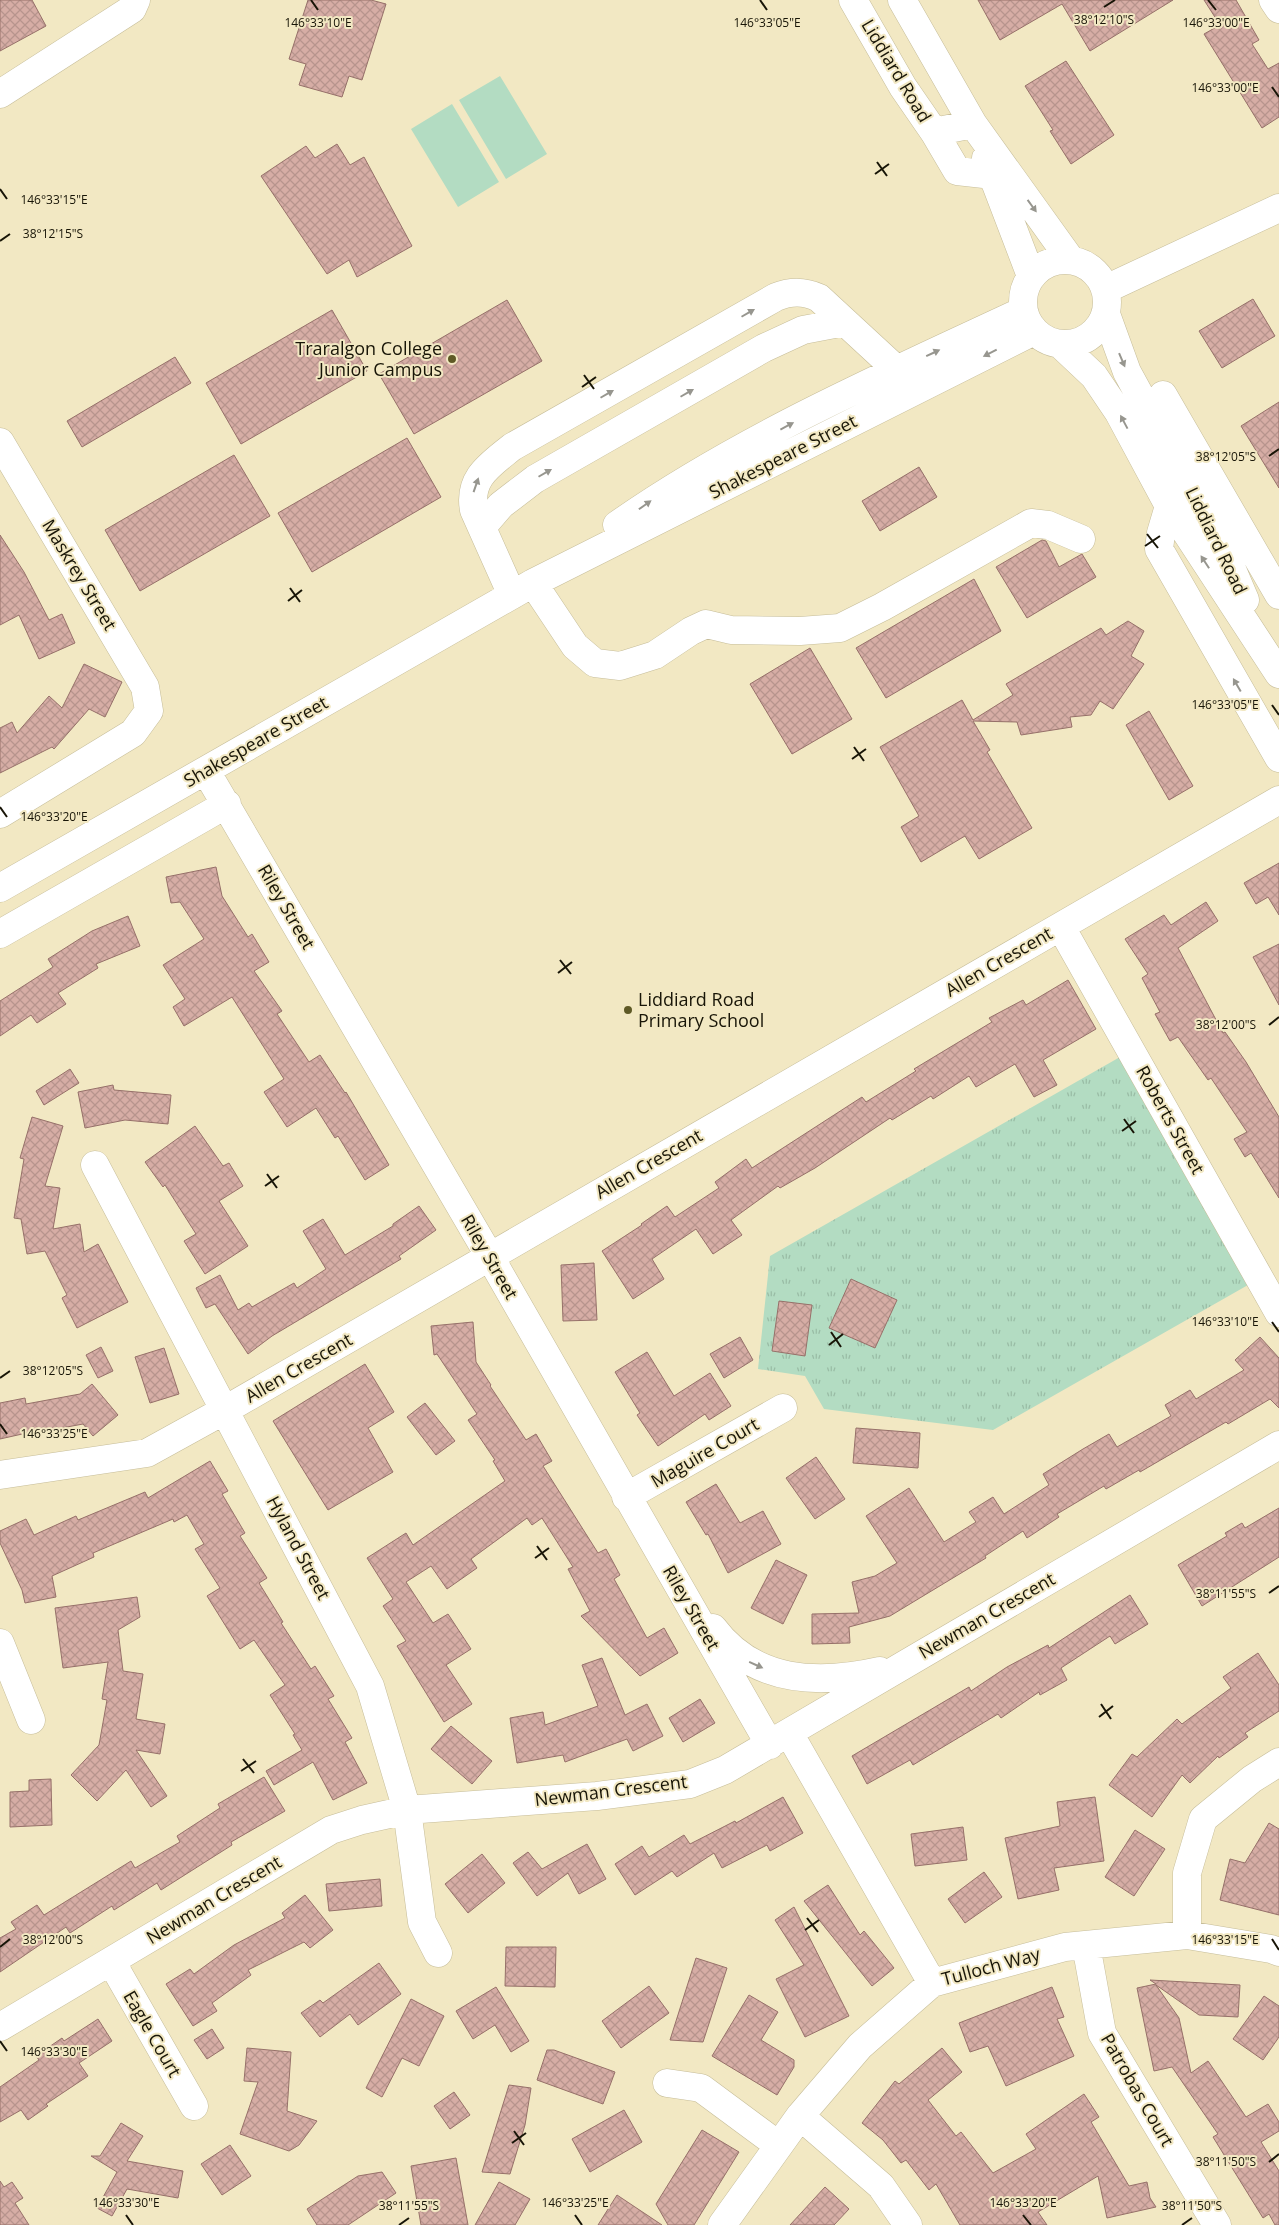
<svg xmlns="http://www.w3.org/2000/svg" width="1279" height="2225" viewBox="0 0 1279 2225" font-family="'Open Sans',sans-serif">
<defs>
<pattern id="park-tufts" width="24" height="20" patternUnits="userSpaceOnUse" patternTransform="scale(1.25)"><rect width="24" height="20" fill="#b3dcc2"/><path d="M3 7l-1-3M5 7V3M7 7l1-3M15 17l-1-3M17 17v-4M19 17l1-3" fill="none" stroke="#99bca5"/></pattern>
<pattern id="building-cross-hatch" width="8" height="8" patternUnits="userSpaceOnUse" patternTransform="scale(1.25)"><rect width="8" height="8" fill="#d6ada5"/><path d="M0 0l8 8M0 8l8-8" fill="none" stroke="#b7948d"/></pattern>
</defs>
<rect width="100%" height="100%" fill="#f2e8c3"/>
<path fill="#b3dcc2" d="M500 76 547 154 506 179 459 100Z
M452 104 499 182 458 207 411 129Z"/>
<path fill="url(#park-tufts)" d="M1120 1057 1248 1285 993 1430 824 1409 805 1376 758 1369 770 1256Z"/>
<path fill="url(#building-cross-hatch)" stroke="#967069" d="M0 0H32L46 26 0 51Z
M308 0H371L386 4 362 80 349 76 342 97 299 85 306 64 289 59Z
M978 0H1173L1090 51 1062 4 1000 40Z
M1204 0H1236L1259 40 1252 44 1268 69 1279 63V117L1262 128 1204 34 1220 25Z
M1066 61 1114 135 1071 164 1050 131 1053 130 1025 86Z
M337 144 350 165 364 157 412 246 357 277 349 260 327 274 261 176 306 146 315 158Z
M1253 299 1275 336 1222 368 1199 331Z
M507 300 542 361 414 434 379 374Z
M332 310 367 371 241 444 206 383Z
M175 357 191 383 82 447 67 421Z
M1279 402V488L1241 426Z
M407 438 441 497 312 572 278 513Z
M234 455 270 516 140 591 105 530Z
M919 467 937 497 880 531 862 501Z
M0 535 24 572 49 620 62 614 75 643 39 659 19 615 0 625Z
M1042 540 1046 541 1059 567 1082 554 1096 577 1027 618 996 567Z
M974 579 1001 631 886 698 856 648Z
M1128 621 1144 631 1131 656 1144 664 1113 709 1100 701 1091 715 1070 717 1072 727 1021 735 1017 722 973 721 990 750 987 752 1032 828 979 859 965 836 921 862 901 827 919 816 880 747 962 700 973 720 1013 695 1006 684 1101 628 1106 635Z
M810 648 852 719 792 754 750 684Z
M84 664 122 682 105 717 89 709 54 749 52 747 0 773V728L12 722 17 733 49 696 62 708Z
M1149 711 1193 786 1169 800 1126 725Z
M1279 863V915L1268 897 1256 904 1244 883Z
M216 867 222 896 248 937 252 934 269 962 254 971 282 1011 277 1014 309 1062 320 1055 345 1093 346 1092 389 1165 365 1180 338 1136 335 1138 316 1108 287 1127 264 1092 284 1079 232 997 184 1026 173 1007 185 999 163 965 204 939 180 902 171 903 166 877Z
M1206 902 1218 921 1178 948 1223 1033 1225 1032 1246 1062 1279 1117V1198L1251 1153 1245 1157 1234 1139 1247 1132 1211 1078 1208 1080 1178 1037 1170 1041 1155 1014 1160 1012 1142 978 1148 974 1125 939 1164 915 1171 925Z
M128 916 140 946 96 964 98 968 58 993 66 1004 37 1023 31 1015 0 1036V1001L53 967 48 959 92 931Z
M1279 944V1005L1253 957Z
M1068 980 1096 1029 1043 1060 1057 1085 1034 1097 1015 1064 976 1087 969 1076 933 1099 931 1096 892 1120 890 1118 815 1168 780 1188 778 1186 731 1220 742 1235 713 1254 696 1229 652 1259 664 1279 633 1299 602 1251 642 1225 641 1224 667 1206 675 1217 719 1188 715 1182 746 1159 752 1168 862 1097 866 1102 916 1071 914 1069 992 1022 989 1018 1023 1000 1026 1005Z
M70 1069 79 1083 44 1105 36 1091Z
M113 1085 114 1090 171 1095 168 1124 125 1120 85 1128 78 1092Z
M32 1117 63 1126 45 1186 60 1188 53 1229 80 1224 84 1252 98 1244 128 1302 77 1328 62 1298 67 1295 45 1251 27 1254 21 1219 14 1218 24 1159 20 1158Z
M195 1126 223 1166 229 1163 243 1186 219 1201 248 1246 205 1274 184 1241 196 1234 165 1185 163 1187 145 1162Z
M419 1206 436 1230 399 1256 401 1259 272 1336 248 1354 215 1304 206 1308 196 1288 220 1275 238 1310 249 1303 252 1307 294 1283 297 1288 326 1269 303 1231 323 1219 345 1255 393 1226V1224Z
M594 1263 597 1320 563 1321 561 1265Z
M851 1279 897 1300 875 1348 829 1328Z
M779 1301 812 1305 805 1356 772 1351Z
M473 1322 476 1362 491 1385 490 1386 526 1440 536 1434 552 1461 543 1466 598 1553 606 1549 620 1575 614 1579 647 1638 664 1628 678 1653 640 1676 581 1616 590 1611 568 1569 573 1567 542 1518 532 1525 527 1518 471 1559 477 1568 447 1589 431 1566 406 1582 433 1623 448 1614 471 1649 446 1665 472 1704 444 1722 397 1646 406 1641 383 1606 393 1599 367 1558 406 1533 413 1545 505 1481 493 1461 495 1460 468 1420 477 1414 437 1354 434 1355 431 1326Z
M740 1337 753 1360 724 1378 710 1354Z
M1260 1337 1279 1358V1408L1270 1399 1228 1424 1226 1422 1140 1472 1139 1470 1106 1489 1104 1486 1057 1514 1059 1517 1027 1538 1023 1531 985 1556 986 1558 890 1616 849 1627 850 1643 812 1644V1614L859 1613 852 1582 875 1576 897 1563 866 1516 909 1488 944 1542 976 1522 969 1512 993 1497 1004 1514 1049 1485 1043 1474 1083 1449 1109 1434 1117 1447 1171 1416 1165 1405 1190 1390 1196 1399 1244 1370 1235 1360Z
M101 1347 113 1371 98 1378 86 1355Z
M164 1348 179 1394 150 1403 135 1357Z
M647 1352 674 1396 710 1373 731 1406 709 1420 705 1414 658 1446 637 1415 640 1413 615 1372Z
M365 1364 394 1412 368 1428 393 1472 328 1510 273 1421Z
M92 1384 118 1415 93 1436 83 1424 40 1432V1430L0 1439V1403L25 1398 26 1404 80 1394Z
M425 1403 455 1441 436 1455 407 1417Z
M856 1428 920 1433 918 1468 853 1463Z
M816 1457 845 1499 815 1519 786 1478Z
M210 1461 228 1491 222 1494 245 1533 240 1536 267 1578 259 1583 283 1622 281 1623 311 1669 315 1666 334 1696 328 1699 352 1738 345 1742 367 1783 333 1800 313 1762 274 1785 266 1771 302 1750 293 1735 295 1734 270 1695 285 1685 254 1640 240 1649 207 1596 220 1588 195 1549 204 1544 187 1515 174 1522 173 1519 93 1553 94 1557 52 1576 56 1597 25 1603 22 1590 0 1543V1531L26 1519 34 1535 76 1516 78 1520 145 1492 148 1498Z
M716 1484 740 1523 763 1511 781 1544 728 1573 708 1534 706 1535 686 1502Z
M1279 1508V1557L1202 1606 1178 1565 1227 1536 1225 1533 1242 1523 1245 1528Z
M776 1560 807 1575 783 1624 751 1608Z
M1130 1595 1148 1624 1115 1644 1110 1636 1061 1668 1067 1680 1040 1695 1039 1692 1001 1718 998 1714 913 1765 910 1760 867 1784 852 1756 969 1687 971 1691 1007 1667 1048 1645 1049 1648Z
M137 1597 140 1617 118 1630 123 1671 143 1674 136 1719 165 1724 160 1754 136 1750 167 1796 151 1807 126 1770 97 1801 71 1775 99 1745 107 1700 102 1699 108 1662 63 1668 55 1608Z
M1258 1653 1279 1685V1711L1245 1733 1248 1737 1219 1758 1218 1756 1190 1783 1182 1775 1152 1817 1109 1785 1132 1754 1137 1757 1177 1719 1182 1724 1231 1688 1223 1677Z
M602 1658 625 1715 647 1704 663 1736 633 1751 627 1739 565 1762 563 1755 517 1763 510 1718 543 1712 545 1725 598 1706 582 1665Z
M700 1699 715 1723 683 1742 669 1718Z
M451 1726 492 1761 472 1784 431 1749Z
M264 1777 285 1811 231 1842 232 1845 161 1890 157 1883 114 1910 112 1906 70 1933 66 1927 0 1972V1938L16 1929 11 1922 37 1905 44 1915 131 1861 135 1868 180 1842 177 1836 220 1808 218 1804Z
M51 1779 52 1825 10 1827V1792L29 1791V1780Z
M783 1797 803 1833 770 1851 767 1845 722 1868 714 1853 677 1877 672 1871 635 1895 615 1864 642 1846 649 1857 684 1835 690 1844 735 1821 736 1823Z
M1095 1797 1104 1861 1054 1868 1059 1890 1018 1899 1005 1838 1060 1826 1057 1802Z
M1269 1823 1279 1829V1915L1220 1900 1230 1859 1245 1863Z
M963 1827 967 1860 915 1866 911 1834Z
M1135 1830 1165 1849 1134 1896 1105 1877Z
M587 1844 606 1879 579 1894 568 1873 537 1896 513 1863 528 1852 542 1869Z
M482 1854 505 1883 468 1913 445 1884Z
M984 1872 1002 1897 965 1923 948 1899Z
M380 1879 382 1906 329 1911 326 1884Z
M828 1885 860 1935 864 1931 894 1968 872 1986 804 1901Z
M305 1895 333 1930 310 1948 304 1942 248 1970 251 1975 212 2003 217 2011 193 2026 166 1984 190 1969 194 1974 234 1945 285 1918 282 1913Z
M794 1907 849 2016 805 2037 776 1979 804 1965 775 1920Z
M506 1947H556L555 1987 505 1986Z
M696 1958 727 1968 703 2042 670 2040Z
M379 1963 401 1994 358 2025 350 2014 320 2037 301 2013 320 2000 323 2003Z
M1150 1980 1240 1985 1238 2017 1199 2015 1156 1985 1179 2018 1191 2073 1208 2061 1246 2117 1268 2104 1279 2122V2131L1261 2142 1279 2171V2225H1275L1269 2214 1263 2218 1213 2137 1218 2134 1172 2067 1154 2071 1137 1988 1156 1984Z
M649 1986 669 2013 621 2048 602 2021Z
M496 1987 529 2041 511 2052 495 2025 473 2039 456 2011Z
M1052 1987 1064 2017 1057 2019 1074 2056 1006 2086 988 2046 970 2052 959 2023Z
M749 1995 778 2012 761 2040 794 2060V2067L777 2095 712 2056Z
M1264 1996 1279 2006V2037L1263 2060 1233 2039Z
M411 1999 444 2016 419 2066 402 2058 382 2097 366 2088Z
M98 2019 112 2041 79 2063 88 2076 46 2104 48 2106 28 2120 21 2110 0 2122V2087L39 2060 36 2056 62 2038 64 2041Z
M212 2029 224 2048 207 2059 194 2040Z
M247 2048 291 2052 287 2111 317 2121 299 2145 289 2151 240 2134 258 2082 244 2081Z
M942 2048 962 2072 928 2100 956 2136 961 2132 993 2173 1036 2149 1026 2134 1084 2094 1099 2117 1091 2122 1129 2186 1147 2182 1150 2198 1156 2207 1107 2218 1098 2176 1038 2212 1047 2225H960L936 2184 929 2190 906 2160 901 2163 883 2140 862 2123 895 2081 899 2084Z
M547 2050H554L615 2072 603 2104 537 2080Z
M509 2085 531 2088 525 2125 510 2174 482 2172Z
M454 2092 470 2115 450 2129 434 2106Z
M624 2110 642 2142 590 2172 572 2139Z
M121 2123 143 2136 127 2161 183 2171 178 2198 127 2189 112 2216 97 2208 117 2172 91 2156H100Z
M702 2130 739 2152 694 2225H668L656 2204Z
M230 2145 251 2176 222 2195 201 2164Z
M456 2158 468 2225H421L411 2166Z
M382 2172 396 2193 348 2225H317L307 2209 358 2176Z
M0 2181 4 2187 12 2182 23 2198 15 2203 29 2225H0Z
M499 2182 530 2199 515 2225H475Z
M825 2187 849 2209 834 2225H790Z
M617 2195 662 2225H598Z"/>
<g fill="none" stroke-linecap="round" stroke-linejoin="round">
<g stroke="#c6bd99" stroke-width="29">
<path id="minor" d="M853 0 903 87 934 132 973 124
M902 0 973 124 1070 259
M1273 0 1279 9
M0 94 132 9 136 0
M934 132 957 171 993 175 1008 179
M986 158 1031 276
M1023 302a42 42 0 1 1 84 0a42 42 0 1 1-84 0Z
M1106 289 1279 208
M1106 314 1127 372 1222 546 1245 600
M1060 344 1094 376 1119 413 1169 506 1279 674
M1163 395 1279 595
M0 442 145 687 149 711 133 733 0 814
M1169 506 1161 533 1159 549 1279 758
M617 525C741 438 886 375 1023 311
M482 527 501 505 535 479 764 348 803 330 845 322
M533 583 575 646 595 663 620 666 655 655 691 631 706 624 731 630 800 631 840 628 882 607 1031 523 1048 525 1081 539
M512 595 474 510C468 478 490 465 512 447L776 297C791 291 804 291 819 298L897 370
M206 771 490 1257 770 1745
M0 888 533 583 1034 331
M1061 927 1279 1313
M0 934 227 804
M95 1165 370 1686 407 1810 422 1922 438 1953
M0 1475 147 1453 225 1410 1279 800
M626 1497 783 1408
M713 1628C754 1683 818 1685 880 1671
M0 1643 31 1720
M789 1733 932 1983
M1187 1935V1873L1203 1819 1252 1779 1279 1762
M1086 1945 1102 2033 1217 2225
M111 1961 194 2106
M0 2027 331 1830 362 1820 407 1810 597 1796 690 1784 725 1770 1279 1445
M667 2083 701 2088 778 2145
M800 2116 881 2186 908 2225
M722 2225 800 2116 860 2046 932 1983 1065 1947 1187 1935 1271 1949 1279 1952"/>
</g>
<use href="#minor" stroke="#fff" stroke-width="28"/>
</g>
<defs><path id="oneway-solid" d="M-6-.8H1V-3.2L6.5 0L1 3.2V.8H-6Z" transform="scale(1.25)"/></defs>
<g fill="#97968f">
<use href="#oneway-solid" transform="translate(1032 206) rotate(54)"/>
<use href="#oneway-solid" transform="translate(748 313) rotate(-30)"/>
<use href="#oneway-solid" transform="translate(933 353) rotate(-25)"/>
<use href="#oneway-solid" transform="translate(990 353) rotate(153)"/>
<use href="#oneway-solid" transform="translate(1122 360) rotate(67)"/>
<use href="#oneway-solid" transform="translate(687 393) rotate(-30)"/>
<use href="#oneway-solid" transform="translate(607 394) rotate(-30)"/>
<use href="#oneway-solid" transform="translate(1124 422) rotate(-118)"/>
<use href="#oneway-solid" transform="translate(787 426) rotate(-28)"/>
<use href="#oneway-solid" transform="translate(545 473) rotate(-30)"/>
<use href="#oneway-solid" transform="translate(476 485) rotate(-71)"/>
<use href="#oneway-solid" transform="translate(645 505) rotate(-35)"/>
<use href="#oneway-solid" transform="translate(1205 562) rotate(-123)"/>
<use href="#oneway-solid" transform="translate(1237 685) rotate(-120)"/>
<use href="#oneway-solid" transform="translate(756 1665) rotate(24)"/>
</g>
<path fill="none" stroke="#181507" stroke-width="2" d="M311 0 318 10M760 0 767 10M1208 0 1216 10M1104 7 1115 0M1272 87 1279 97M877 162 887 176M875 174 889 164M0 189 7 199M0 241 10 234M584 375 594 389M582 387 596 377M1269 456 1279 449M1147 534 1158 548M1145 546 1160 536M290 588 300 602M288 601 302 590M1272 705 1279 715M854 747 864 761M852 759 866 749M0 807 7 817M560 960 571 974M558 973 572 962M1269 1025 1279 1017M1124 1119 1134 1133M1122 1131 1136 1121M267 1174 277 1188M265 1186 279 1176M1272 1322 1279 1332M831 1332 841 1347M829 1345 843 1334M0 1378 10 1371M0 1424 7 1434M537 1546 547 1560M535 1558 549 1548M1269 1593 1279 1586M1101 1704 1111 1719M1099 1717 1113 1706M243 1759 254 1773M241 1771 256 1761M807 1918 818 1932M805 1930 819 1920M1272 1939 1279 1950M0 1947 10 1939M0 2041 7 2051M514 2131 524 2145M512 2143 526 2133M1269 2162 1279 2154M126 2215 133 2225M575 2215 582 2225M1023 2215 1031 2225M399 2225 409 2218M1182 2225 1192 2218"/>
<g fill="#5e5925" stroke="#f2e8c3" stroke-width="2">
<circle cx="452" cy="359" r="5"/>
<circle cx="628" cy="1010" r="5"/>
</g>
<g text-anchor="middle" stroke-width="4" stroke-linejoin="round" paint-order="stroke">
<g font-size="18" fill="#181507" stroke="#f2e8c3">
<text transform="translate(896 71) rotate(59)" y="6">Liddiard Road</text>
<text transform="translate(783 457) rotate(-27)" y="6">Shakespeare Street</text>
<text transform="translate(1216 541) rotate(64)" y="6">Liddiard Road</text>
<text transform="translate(79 575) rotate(59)" y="6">Maskrey Street</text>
<text transform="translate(256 742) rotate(-30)" y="6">Shakespeare Street</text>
<text transform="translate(286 907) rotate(60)" y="6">Riley Street</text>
<text transform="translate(999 962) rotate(-30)" y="6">Allen Crescent</text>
<text transform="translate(1170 1120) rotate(61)" y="6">Roberts Street</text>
<text transform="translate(649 1164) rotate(-30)" y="6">Allen Crescent</text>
<text transform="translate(489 1257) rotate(60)" y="6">Riley Street</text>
<text transform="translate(299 1368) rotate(-30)" y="6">Allen Crescent</text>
<text transform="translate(705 1453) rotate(-30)" y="6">Maguire Court</text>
<text transform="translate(298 1548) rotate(62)" y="6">Hyland Street</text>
<text transform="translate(691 1608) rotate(60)" y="6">Riley Street</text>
<text transform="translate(987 1616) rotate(-30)" y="6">Newman Crescent</text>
<text transform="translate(611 1791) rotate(-7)" y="6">Newman Crescent</text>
<text transform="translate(214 1900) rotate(-31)" y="6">Newman Crescent</text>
<text transform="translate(991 1967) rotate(-15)" y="6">Tulloch Way</text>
<text transform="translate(152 2034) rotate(60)" y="6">Eagle Court</text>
<text transform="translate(1137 2090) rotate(60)" y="6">Patrobas Court</text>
</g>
<g font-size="18" fill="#181507" stroke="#f2e8c3" text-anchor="end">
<text x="442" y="355">Traralgon College<tspan x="442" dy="21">Junior Campus</tspan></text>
<text x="638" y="1006" text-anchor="start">Liddiard Road<tspan x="638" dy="21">Primary School</tspan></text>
</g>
</g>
<g font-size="12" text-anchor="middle" fill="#181507" stroke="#f2e8c3" stroke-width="4" stroke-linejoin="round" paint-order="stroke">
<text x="1104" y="24">38°12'10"S</text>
<text x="318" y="27">146°33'10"E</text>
<text x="767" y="27">146°33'05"E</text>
<text x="1216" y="27">146°33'00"E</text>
<text x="1225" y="92">146°33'00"E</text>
<text x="54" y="204">146°33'15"E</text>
<text x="53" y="238">38°12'15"S</text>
<text x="1226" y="461">38°12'05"S</text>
<text x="1225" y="709">146°33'05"E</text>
<text x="54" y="821">146°33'20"E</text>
<text x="1226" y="1029">38°12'00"S</text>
<text x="1225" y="1326">146°33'10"E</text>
<text x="53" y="1375">38°12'05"S</text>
<text x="54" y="1438">146°33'25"E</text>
<text x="1226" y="1598">38°11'55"S</text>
<text x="53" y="1944">38°12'00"S</text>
<text x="1225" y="1944">146°33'15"E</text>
<text x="54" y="2056">146°33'30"E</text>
<text x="1226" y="2166">38°11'50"S</text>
<text x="126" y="2207">146°33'30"E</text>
<text x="575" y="2207">146°33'25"E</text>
<text x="1023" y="2207">146°33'20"E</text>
<text x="409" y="2210">38°11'55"S</text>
<text x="1192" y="2210">38°11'50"S</text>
</g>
</svg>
